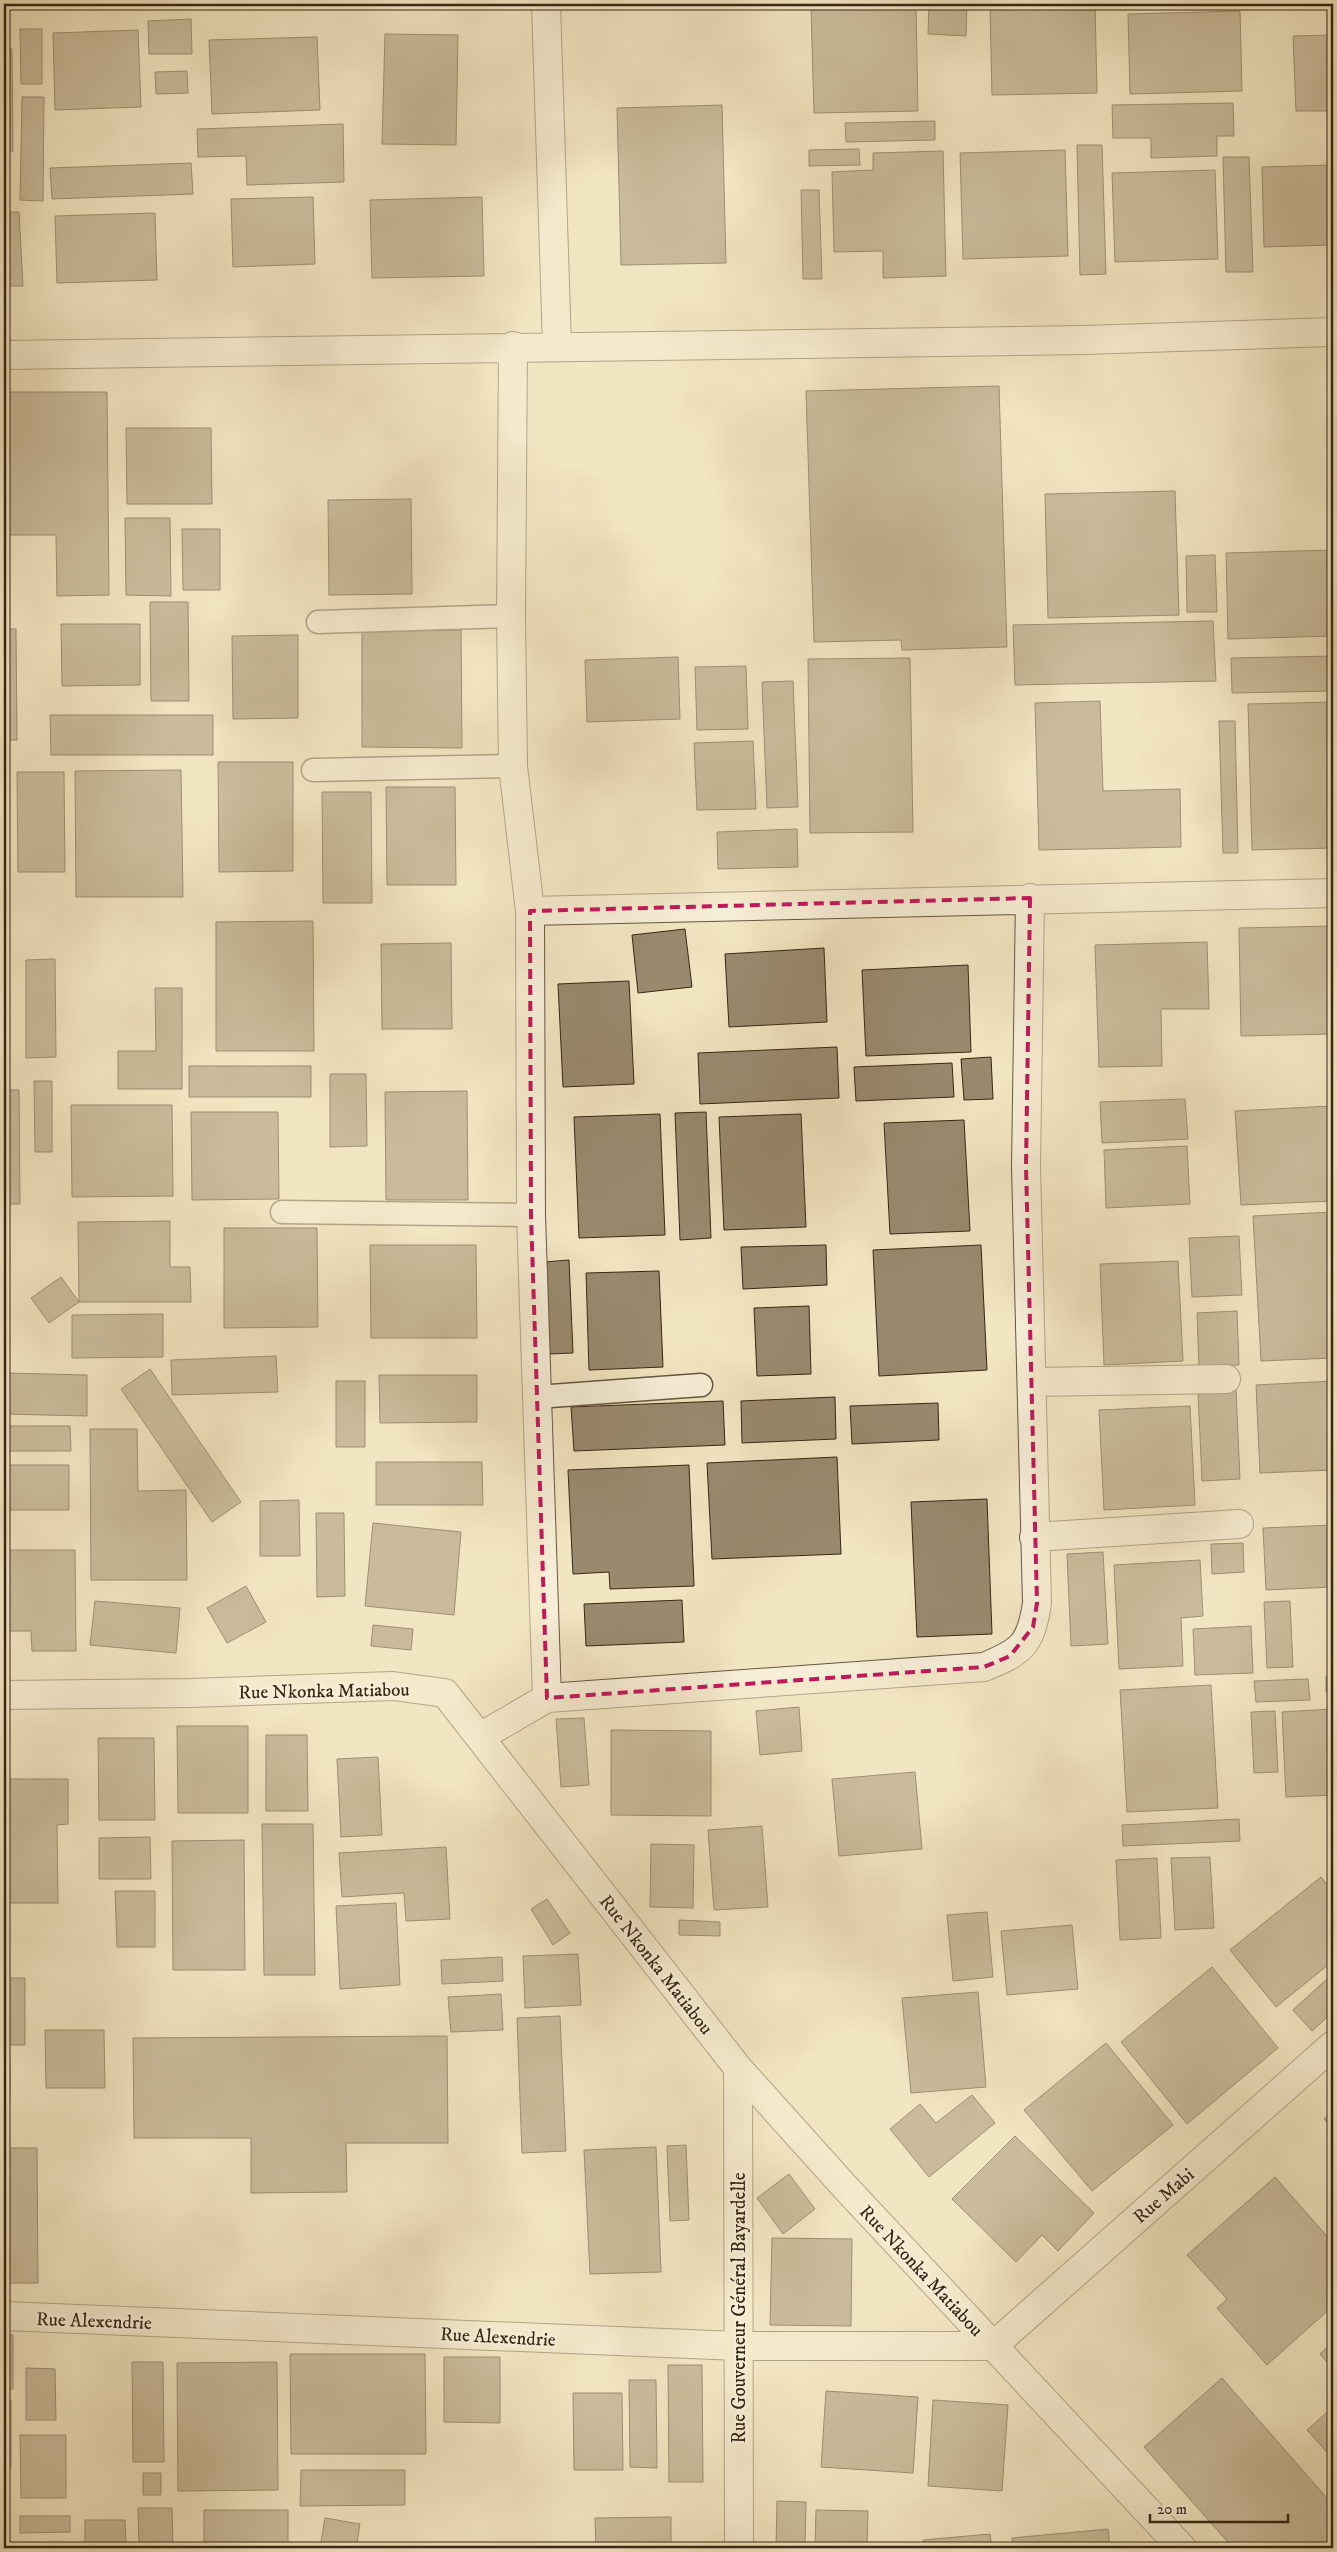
<svg xmlns="http://www.w3.org/2000/svg" width="1337" height="2552" viewBox="0 0 1337 2552" font-family="'IM FELL DW Pica',serif">
<rect width="100%" height="100%" fill="#f2e5c1"/>
<filter id="stains"><feTurbulence type="fractalNoise" baseFrequency=".004" numOctaves="4"/><feColorMatrix values="0 0 0 0 .2 0 0 0 0 .09 0 0 0 0 .02 0 0 0 .5 -.17"/></filter>
<radialGradient id="worn" r=".72"><stop offset=".6" stop-color="#630" stop-opacity="0"/><stop offset="1" stop-color="#630" stop-opacity=".3"/></radialGradient>
<path fill="#998a6e" stroke="#382714" d="M929 4H967L966 36 928 34Z
M1095 4 1097 93 992 95 990 6Z
M916 5 918 111 814 113 811 8Z
M1240 11 1242 91 1130 94 1128 14Z
M191 19 192 54H149L148 21Z
M20 29H42V84H21Z
M138 30 141 107 55 110 53 33Z
M385 34 458 35 456 145 382 144Z
M1333 35V111H1296L1293 36Z
M317 37 320 110 212 114 209 40Z
M4 49H12L13 151H4Z
M187 71 188 93 156 94 155 72Z
M22 97H44L43 201 20 200Z
M1233 103 1234 136H1217V156L1151 158V138H1113L1112 105Z
M722 105 726 263 621 265 617 108Z
M935 121V140L846 142 845 123Z
M343 124 344 182 247 185 246 156 198 157 197 129Z
M1077 145H1102L1106 274 1080 275Z
M859 149 860 165 809 166V150Z
M1065 150 1068 256 963 259 960 153Z
M943 151 946 276 883 278V251L834 252 832 172 873 170V153Z
M1223 157H1249L1253 272H1226Z
M191 163 193 194 52 199 50 168Z
M1333 165V245L1264 247 1262 167Z
M4 166H8V200H4Z
M1215 170 1218 259 1115 262 1112 173Z
M801 190H819L822 279H803Z
M313 197 315 264 233 267 231 199Z
M482 197 484 276 372 278 370 200Z
M4 212H19L23 286H4Z
M155 213 157 280 57 283 55 216Z
M999 386 1007 647 902 650 901 640 814 642 806 391Z
M4 392H107L109 595 57 596 56 535H4Z
M126 428H211L212 504H127Z
M1175 491 1179 615 1048 618 1045 494Z
M411 499 412 594 329 595 328 500Z
M125 518H170L171 596 126 595Z
M182 529H220V590H183Z
M1333 550V636L1228 639 1226 553Z
M1215 555 1217 612H1187L1186 556Z
M150 602H188L189 701H151Z
M1213 621 1216 681 1015 685 1013 625Z
M61 624H140V685L62 686Z
M4 629H16L17 740H4Z
M461 630 462 748 362 747V631Z
M298 635V718L233 719 232 636Z
M1333 656V691L1232 693 1231 658Z
M678 657 680 719 587 722 585 660Z
M910 658 913 832 810 833 808 659Z
M746 666 748 729 697 730 695 667Z
M793 681 798 807 767 808 762 682Z
M1100 701 1103 791 1180 789 1181 847 1039 850 1035 703Z
M1333 702V848L1252 850 1248 704Z
M50 715H213V755H51Z
M1219 721H1235L1238 853H1223Z
M753 741 756 809 697 810 694 743Z
M218 762H293V871L219 872Z
M181 770 183 897H76L75 771Z
M17 772H64L65 872H18Z
M386 787H455L456 885H387Z
M322 792H371L372 903H323Z
M797 829 798 867 718 869 717 832Z
M313 921 314 1051H216V922Z
M1333 926V1034L1241 1036 1239 928Z
M685 929 692 987 638 993 632 935Z
M4 939H8V1047H4Z
M1207 942 1209 1009H1161L1162 1066 1099 1067 1095 945Z
M451 943 452 1029H382L381 944Z
M824 948 827 1022 729 1027 725 954Z
M55 959 56 1057 26 1058V960Z
M968 965 971 1052 866 1056 862 970Z
M629 981 634 1084 563 1087 558 984Z
M155 988H182V1089H118V1051H156Z
M837 1047 839 1098 700 1104 698 1053Z
M991 1057 993 1099 964 1100 961 1059Z
M952 1063 954 1097 856 1101 854 1067Z
M189 1066H311V1097H189Z
M330 1074H366L367 1146 330 1147Z
M34 1081H52V1152H35Z
M4 1090H19L20 1204H4Z
M467 1091 468 1200H386L385 1092Z
M1185 1099 1188 1139 1102 1143 1100 1102Z
M71 1105H172L173 1196 72 1197Z
M1330 1106 1333 1201 1241 1205 1235 1111Z
M191 1112H278L279 1199 192 1200Z
M706 1112 711 1238 680 1240 675 1113Z
M660 1114 665 1235 579 1238 574 1117Z
M801 1114 806 1227 724 1230 719 1117Z
M964 1120 970 1231 890 1234 884 1123Z
M1187 1146 1190 1204 1106 1208 1104 1150Z
M1333 1212V1358L1261 1361 1253 1216Z
M170 1221V1267H190L191 1302H79L78 1222Z
M224 1228H317L318 1327 224 1328Z
M1239 1236 1242 1295 1192 1297 1189 1238Z
M370 1245H476L477 1338H371Z
M826 1245 827 1285 743 1289 741 1247Z
M981 1245 987 1370 879 1376 873 1250Z
M569 1260 573 1353 549 1354 545 1262Z
M1178 1261 1183 1361 1104 1365 1100 1264Z
M659 1271 663 1367 589 1370 586 1273Z
M61 1277 79 1302 49 1323 31 1298Z
M4 1294H8L9 1356H4Z
M809 1306 811 1374 757 1376 754 1308Z
M1237 1311 1239 1365 1199 1367 1197 1313Z
M163 1314V1357L72 1358V1315Z
M276 1356 278 1392 172 1395 171 1360Z
M150 1369 241 1502 212 1522 121 1389Z
M4 1373 87 1375V1416L4 1414Z
M379 1375H477V1422L380 1423Z
M336 1381H365V1447H336Z
M1333 1381V1470L1260 1473 1256 1385Z
M1236 1390 1240 1479 1202 1481 1198 1392Z
M835 1397 836 1439 742 1443 741 1401Z
M723 1401 725 1445 574 1451 571 1407Z
M938 1403 939 1440 852 1444 850 1406Z
M1190 1406 1195 1505 1104 1510 1099 1410Z
M4 1426H70L71 1451H4Z
M90 1429H137L138 1491 186 1490 187 1580H91Z
M837 1457 841 1554 712 1559 707 1463Z
M376 1462H482L483 1505H376Z
M4 1465H69V1510H4Z
M689 1465 694 1586 610 1589 609 1572 573 1574 568 1470Z
M987 1499 992 1634 917 1637 911 1502Z
M299 1500 300 1556H260V1501Z
M316 1513H344L345 1596 317 1597Z
M373 1523 461 1532 454 1615 365 1606Z
M1333 1525V1587L1266 1590 1263 1528Z
M1243 1543 1244 1572 1212 1574 1211 1544Z
M4 1550H75L76 1651H32L31 1631H4Z
M1103 1552 1108 1644 1071 1646 1067 1554Z
M1200 1560 1203 1616 1181 1618 1183 1666 1119 1669 1114 1565Z
M246 1586 266 1622 227 1643 207 1608Z
M682 1600 684 1642 586 1646 584 1604Z
M95 1601 180 1608 176 1653 90 1645Z
M1290 1601 1293 1667 1267 1668 1264 1602Z
M373 1625 413 1629 411 1650 371 1646Z
M1251 1626 1253 1673 1195 1675 1193 1629Z
M1326 1676H1333V1692H1326Z
M1308 1679 1310 1700 1256 1702 1254 1681Z
M1211 1685 1218 1808 1127 1812 1120 1690Z
M799 1707 802 1751 760 1755 756 1711Z
M1333 1709V1795L1286 1797 1282 1712Z
M1275 1711 1278 1772 1254 1773 1251 1712Z
M584 1718 589 1785 561 1787 556 1719Z
M177 1726H248V1813H178Z
M611 1730 711 1731V1816L611 1815Z
M266 1735H307L308 1811H266Z
M98 1738H154L155 1820H99Z
M378 1757 382 1835 341 1837 337 1759Z
M915 1772 922 1849 839 1856 832 1779Z
M4 1779H68V1824L57 1825 58 1903H4Z
M1239 1819 1240 1841 1123 1846 1122 1825Z
M262 1824H313L315 1975H264Z
M762 1826 768 1907 714 1910 708 1830Z
M150 1837 151 1879H99V1838Z
M244 1840 245 1970H173L172 1841Z
M651 1844 694 1845 693 1908 650 1907Z
M446 1847 450 1919 406 1921 404 1893 342 1897 339 1853Z
M1210 1857 1214 1928 1175 1930 1171 1858Z
M1157 1858 1161 1938 1120 1940 1116 1860Z
M1321 1877 1333 1892V1961L1276 2007 1230 1950Z
M115 1891H155V1947H117Z
M547 1899 570 1933 553 1945 531 1909Z
M396 1903 400 1985 340 1989 336 1906Z
M987 1912 993 1977 953 1981 947 1915Z
M679 1920 720 1922V1936L679 1935Z
M1072 1925 1078 1989 1007 1995 1001 1931Z
M578 1954 581 2005 525 2008 523 1956Z
M502 1957 503 1981 442 1984 441 1960Z
M1212 1967 1278 2048 1187 2124 1121 2042Z
M4 1978H25V2045H4Z
M1328 1978 1333 1984V2012L1312 2031 1293 2010Z
M978 1992 986 2087 911 2093 902 1998Z
M501 1994 503 2030 451 2032 448 1997Z
M560 2016 566 2151 522 2153 517 2018Z
M45 2030H104L105 2088H46Z
M447 2036 448 2143H346L347 2192 251 2193V2138H134L133 2038Z
M1106 2043 1173 2125 1092 2191 1024 2110Z
M4 2063H10V2097H4Z
M972 2095 995 2123 929 2177 890 2129 920 2104 936 2123Z
M1333 2111V2129L1324 2119Z
M1015 2136 1094 2213 1058 2251 1042 2235 1016 2262 952 2199Z
M686 2145 689 2220 670 2221 667 2146Z
M656 2147 661 2272 590 2274 584 2150Z
M4 2148H37L38 2283H4Z
M789 2174 815 2209 783 2234 757 2198Z
M1275 2177 1333 2243V2306L1267 2365 1217 2308 1227 2299 1187 2255Z
M772 2238 852 2239 851 2326 770 2325Z
M4 2335H13V2389H4Z
M1333 2342V2369L1320 2354Z
M290 2354H425L426 2454H291Z
M444 2357H500V2423L444 2422Z
M132 2362H163L164 2462H133Z
M277 2362 278 2490 178 2491 177 2363Z
M668 2365H702L703 2482H669Z
M26 2368 55 2369 56 2420H26Z
M1222 2378 1333 2505V2548H1233L1144 2447Z
M629 2380H656L657 2468 630 2467Z
M826 2391 918 2397 913 2473 821 2467Z
M573 2393H622L623 2470H574Z
M4 2400H11V2467H4Z
M933 2400 1008 2405 1002 2491 928 2486Z
M1333 2407V2459L1307 2430Z
M20 2435H66V2498H21Z
M301 2470H405V2505L300 2506Z
M143 2473H161V2495H143Z
M777 2501 806 2502 805 2548H776Z
M138 2508H172L173 2547H139Z
M204 2510H288V2548H204Z
M816 2510 868 2511 867 2548H815Z
M20 2516H70V2532L20 2533Z
M671 2517V2548H596L595 2518Z
M325 2518 360 2524 356 2548H320Z
M85 2520H125L126 2543H85Z
M1108 2529 1110 2548H1013L1012 2538Z
M990 2534 992 2548H924L923 2540Z
M15 2544H39V2548H15Z
M878 2546 910 2547V2548H878Z"/>
<g fill="none" stroke-linecap="round" stroke-linejoin="round">
<g stroke="#66563f" stroke-width="25">
<path id="lane" d="M318 622 511 616
M313 770 513 766
M282 1212 531 1215
M537 1397 701 1385"/>
</g>
<g stroke="#66563f" stroke-width="30">
<path id="street" d="M546 4 557 346
M513 346 511 616 513 766 530 911 531 1215 547 1698
M4 355 1084 340 1333 332
M530 911 1333 893
M1033 1382 1226 1379
M1034 1537 1239 1524
M4 1695 190 1693 393 1686 445 1693 738 2068 845 2187 1182 2548
M480 1737 547 1698 984 1667C1021 1652 1031 1645 1037 1603L1026 1166 1030 898
M738 2068 739 2548
M4 2316 738 2346H993L1333 2045"/>
</g>
<use href="#lane" stroke="#f7eed7" stroke-width="22"/>
<use href="#street" stroke="#f7eed7" stroke-width="28"/>
</g>
<path d="M0 0H1337V2552H0ZM1030 898 1026 1166 1037 1603 1033 1627 1010 1656 984 1667 547 1698 531 1215 530 911Z" fill="#f2e5c1" fill-opacity=".55" fill-rule="evenodd"/>
<path fill="none" stroke="#c2185b" stroke-width="4" stroke-dasharray="10 6" stroke-linejoin="round" d="M1030 898 1026 1166 1037 1603 1033 1627 1010 1656 984 1667 547 1698 531 1215 530 911Z"/>
<g text-anchor="middle" stroke-width="5" stroke-linejoin="round" paint-order="stroke">
<g font-size="19" fill="#382714" stroke="#f7eed7">
<text transform="translate(324 1690) rotate(-1)" y="7">Rue Nkonka Matiabou</text>
<text transform="translate(657 1964) rotate(52)" y="7">Rue Nkonka Matiabou</text>
<text transform="translate(1163 2195) rotate(-41)" y="7">Rue Mabi</text>
<text transform="translate(922 2270) rotate(47)" y="7">Rue Nkonka Matiabou</text>
<text transform="translate(738 2308) rotate(-90)" y="7">Rue Gouverneur Général Bayardelle</text>
<text transform="translate(94 2320) rotate(2)" y="7">Rue Alexendrie</text>
<text transform="translate(498 2336) rotate(3)" y="7">Rue Alexendrie</text>
</g>
</g>
<rect width="1337" height="2552" fill="none" stroke="#f2e5c1" stroke-width="20"/>
<rect x="5" y="5" width="1327" height="2542" fill="none" stroke="#382714" stroke-width="2.5"/>
<rect x="10" y="10" width="1317" height="2532" fill="none" stroke="#382714"/>
<path d="M1150 2514v8h138v-8" fill="none" stroke="#382714" stroke-width="2.5"/>
<text x="1157" y="2514" font-size="15" fill="#382714" stroke="#f7eed7" stroke-width="4" paint-order="stroke">20 m</text>
<rect width="100%" height="100%" filter="url(#stains)"/>
<rect width="100%" height="100%" fill="url(#worn)"/>
</svg>
